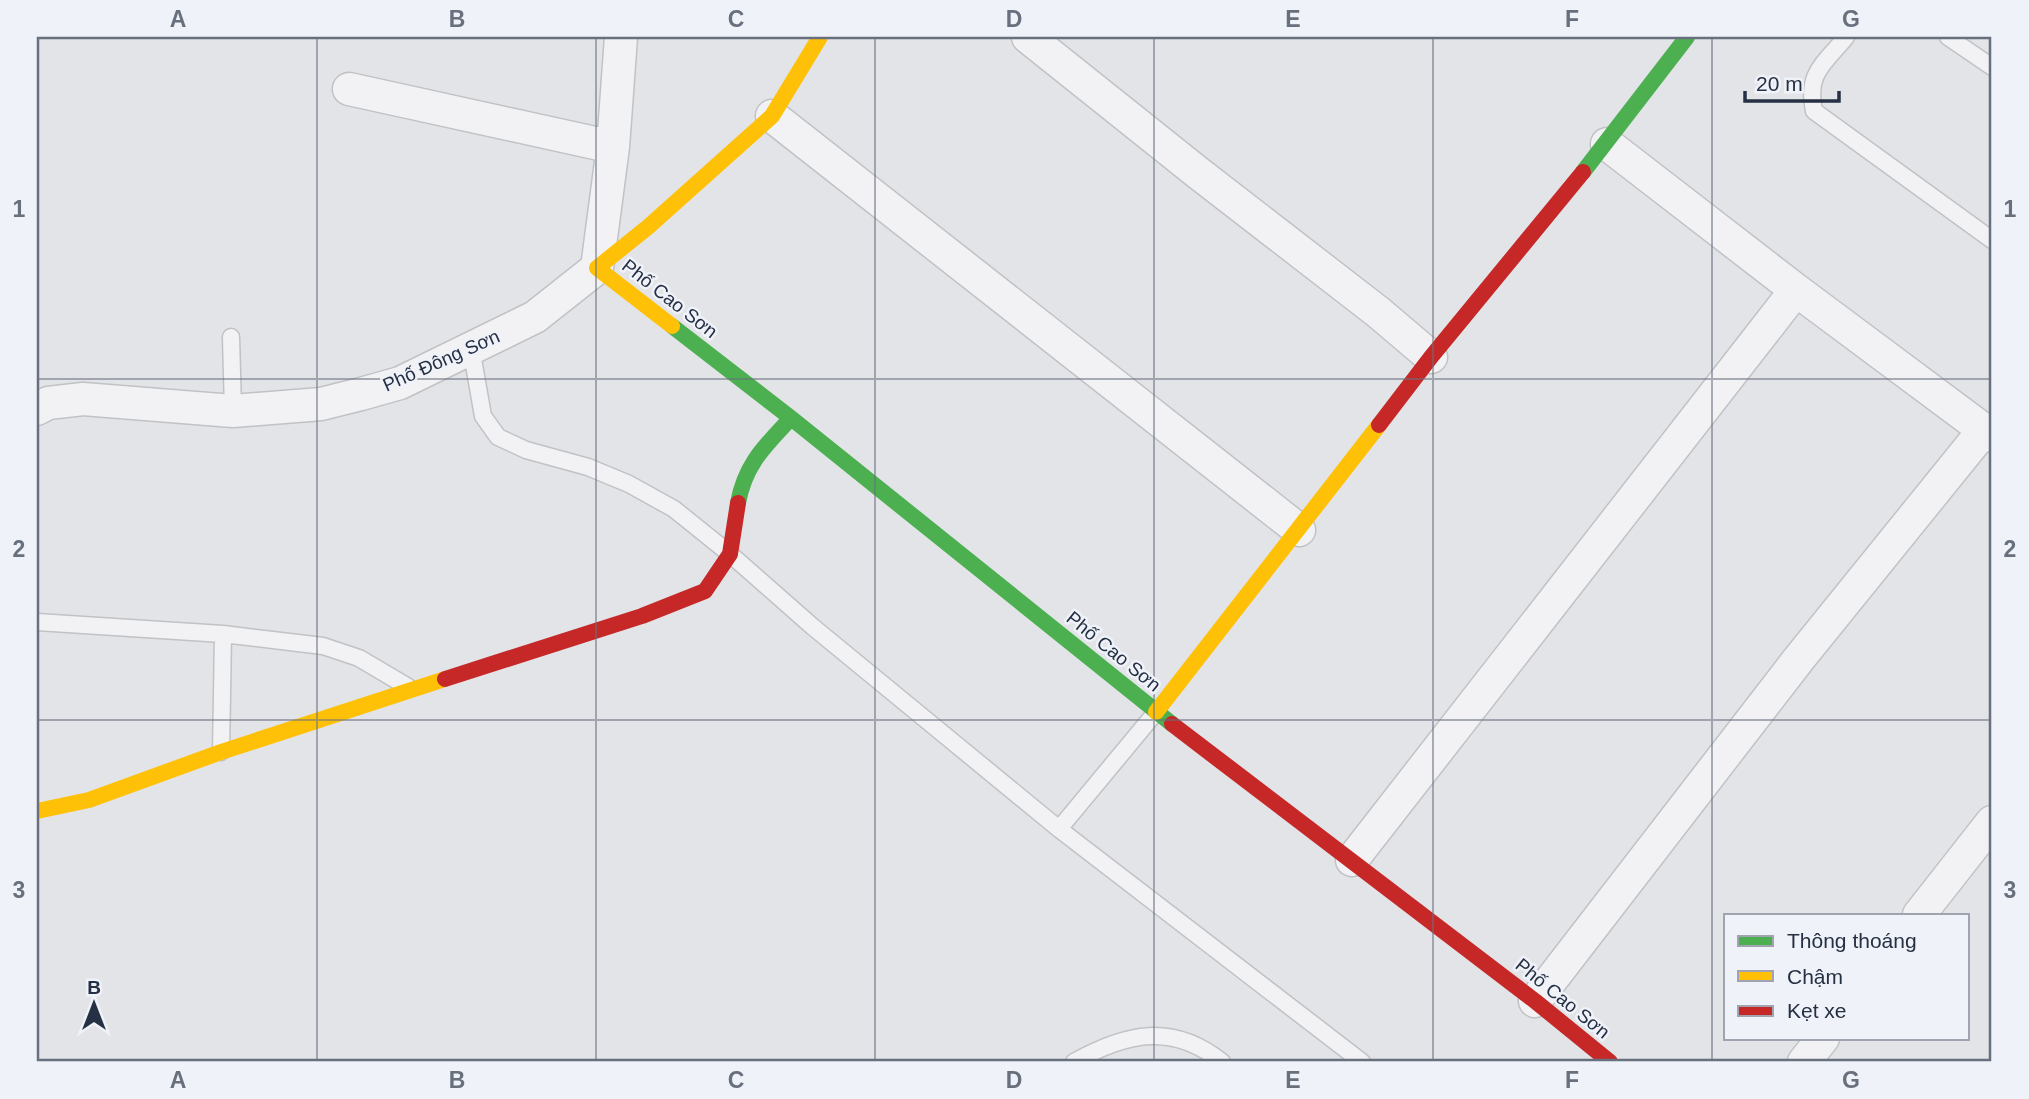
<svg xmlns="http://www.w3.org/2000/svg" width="2029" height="1099" viewBox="0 0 2029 1099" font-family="Helvetica,sans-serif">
<rect width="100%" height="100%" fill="#e2e4e8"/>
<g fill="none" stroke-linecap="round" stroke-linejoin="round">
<g stroke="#c0c2c6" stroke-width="19">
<path id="lane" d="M1846 37C1824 64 1806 73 1814 111L1992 240
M1948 37 1992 67
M231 337 233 411
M471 348 483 416 498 437 526 450 588 467 629 484 674 509 730 554 813 627 1059 829 1362 1062
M37 622 223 634 323 646 359 658 408 687
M221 752 223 634
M1059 829 1156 712
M1074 1062C1126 1033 1172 1022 1222 1062"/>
</g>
<g stroke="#c0c2c6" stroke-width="35">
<path id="street" d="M1028 37 1197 172 1378 312 1431 357
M349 89 613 147
M772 116 1299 530
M1607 144 1796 290 1992 436
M37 409 48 403 83 399 233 411 321 404 361 394 400 383 535 317 597 268 613 147 621 37
M1352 860 1796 290
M1919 915 1992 822
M1535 1001 1798 660 1984 430
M1804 1062 1823 1038"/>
</g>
<use href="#lane" stroke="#f2f2f4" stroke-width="16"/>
<use href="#street" stroke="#f2f2f4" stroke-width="32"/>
<path stroke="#4caf50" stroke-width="16" d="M1583 172 1687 37
M672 326 791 418 1172 724
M738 503C745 464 765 446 791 418"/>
<path stroke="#ffc107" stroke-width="16" d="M672 326 597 268 648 227 772 116 820 37
M1156 712 1379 425
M37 811 89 800 221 752 445 679"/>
<path stroke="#c62828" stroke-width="16" d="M1379 425 1431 357 1583 172
M445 679 642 616 705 591 730 554 738 503
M1172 724 1535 1001 1610 1062"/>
</g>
<path fill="none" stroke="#686f7d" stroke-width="2" stroke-opacity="0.55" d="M317 37V1062M596 37V1062M875 37V1062M1154 37V1062M1433 37V1062M1712 37V1062M37 379H1992M37 720H1992"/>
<g text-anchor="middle" stroke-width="5" stroke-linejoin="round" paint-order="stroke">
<g font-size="19" fill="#263044" stroke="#eff2f8">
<text transform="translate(670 298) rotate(38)" y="7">Phố Cao Sơn</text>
<text transform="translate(441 360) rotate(-24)" y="7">Phố Đông Sơn</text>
<text transform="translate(1114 651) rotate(39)" y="7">Phố Cao Sơn</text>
<text transform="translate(1563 998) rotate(39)" y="7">Phố Cao Sơn</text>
</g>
</g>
<rect width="2029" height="1099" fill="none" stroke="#eff2f8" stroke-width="77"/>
<rect x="1724" y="914" width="245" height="126" fill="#eff2f8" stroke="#9fa4b0" stroke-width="2"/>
<rect x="1738" y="936" width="35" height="10" fill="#4caf50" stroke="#9fa4b0" stroke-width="2"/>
<text x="1787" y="948" font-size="21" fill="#263044">Thông thoáng</text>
<rect x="1738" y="971" width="35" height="10" fill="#ffc107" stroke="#9fa4b0" stroke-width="2"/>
<text x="1787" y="984" font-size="21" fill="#263044">Chậm</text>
<rect x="1738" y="1006" width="35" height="10" fill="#c62828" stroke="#9fa4b0" stroke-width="2"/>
<text x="1787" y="1018" font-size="21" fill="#263044">Kẹt xe</text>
<g transform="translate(94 1004)" stroke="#eff2f8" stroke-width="5" paint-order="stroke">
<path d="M0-5L12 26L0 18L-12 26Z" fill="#263044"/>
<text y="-10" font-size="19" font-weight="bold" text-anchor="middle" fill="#263044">B</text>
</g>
<path d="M1745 91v10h94v-10" fill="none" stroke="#263044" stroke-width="3.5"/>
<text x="1756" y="91" font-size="21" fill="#263044" stroke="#eff2f8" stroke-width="5" paint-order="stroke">20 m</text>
<rect x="38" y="38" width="1952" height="1022" fill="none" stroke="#686f7d" stroke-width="2.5"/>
<g font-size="23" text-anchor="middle" font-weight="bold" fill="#686f7d">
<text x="178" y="27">A</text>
<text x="457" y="27">B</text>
<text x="736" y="27">C</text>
<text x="1014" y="27">D</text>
<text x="1293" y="27">E</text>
<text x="1572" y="27">F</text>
<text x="1851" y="27">G</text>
<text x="19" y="217">1</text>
<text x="2010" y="217">1</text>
<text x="19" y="557">2</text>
<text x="2010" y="557">2</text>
<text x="19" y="898">3</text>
<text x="2010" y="898">3</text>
<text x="178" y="1088">A</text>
<text x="457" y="1088">B</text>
<text x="736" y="1088">C</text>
<text x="1014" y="1088">D</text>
<text x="1293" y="1088">E</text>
<text x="1572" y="1088">F</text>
<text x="1851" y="1088">G</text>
</g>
</svg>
